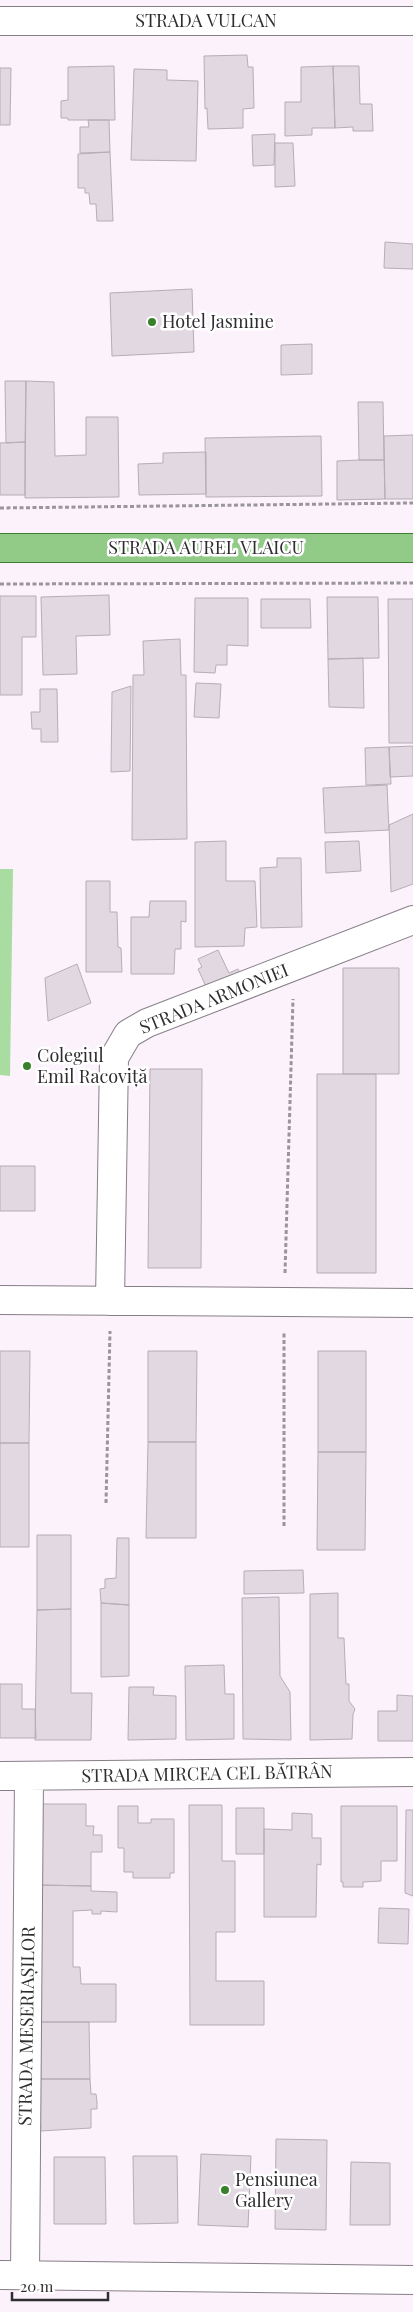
<svg xmlns="http://www.w3.org/2000/svg" width="413" height="2312" viewBox="0 0 413 2312" font-family="'Playfair Display',serif">
<rect width="100%" height="100%" fill="#fbf2fc"/>
<path fill="#a9dca0" d="M0 869H13L10 1076 0 1075Z"/>
<path fill="#e1d8e2" stroke="#b6adb6" d="M247 55 248 67H253L254 108 243 109V128L208 129 207 108 205 109 204 56Z
M114 66 115 120H68V118H61V101L68 100V67Z
M333 66 335 128H312V135L285 136V102H301V67Z
M333 66H359L360 104H372L373 131H353V127L335 128Z
M0 68H11L10 125H0Z
M134 69 167 70V80L198 81 196 161 131 160Z
M88 120H109L110 152 80 153V127H89Z
M275 134 274 165 253 166 252 135Z
M275 143H293L295 186 275 187Z
M110 152 113 221H97L96 204H90L89 193H85V188H78V154Z
M385 242 413 244V269L384 268Z
M192 289 194 352 112 356 110 293Z
M312 344V374L281 375V345Z
M5 381H26L25 442 6 443Z
M26 381 54 382 55 456 86 455V417H118L119 497 25 498Z
M358 402H383L384 460H359Z
M413 435V499H385L384 436Z
M321 436 322 496 206 497 205 438Z
M25 442V495H0V443Z
M206 452V494L139 495 138 464 163 463V453Z
M359 460H384L385 499 337 500V461Z
M109 595 110 635 76 636 77 674 43 675 41 597Z
M0 596H36V637H22V695H0Z
M327 597H378L379 658 328 659Z
M195 598H248V646L227 645V665H216L215 673 194 672Z
M261 599H310L311 628H261Z
M388 599H413V743H389Z
M180 639 181 675H186L187 839 132 840 133 675H144L143 641Z
M363 658 364 708 329 707 328 659Z
M196 683 221 684 219 718 194 717Z
M131 686 130 771 111 772 112 692Z
M40 689H57L58 742H41V729H32L31 712H40Z
M413 746V776L390 777 389 747Z
M389 747 391 784 366 785 365 748Z
M387 785 389 830 325 833 323 788Z
M413 814V884L391 892 389 825Z
M226 841V881H255L257 927 245 928 244 946 195 947V842Z
M359 841 361 871 326 873 325 842Z
M277 858H301L302 927 261 928 260 868 277 867Z
M86 881H110V912H117L118 947 121 948 122 972H86Z
M150 901H186V922L181 921V949H175L174 974H131V917H149Z
M218 950 229 973 238 969 243 980 208 991 198 969 202 967 198 959Z
M77 964 91 1003 48 1021 45 978Z
M343 968H399V1074H343Z
M150 1069H202L201 1268H148Z
M317 1074H376V1273H317Z
M0 1166H35V1211H0Z
M0 1351H30L29 1443H0Z
M148 1351H197L196 1442H148Z
M318 1351H366V1452H318Z
M148 1442H196V1538H146Z
M0 1443H29V1547H0Z
M318 1452H366L365 1550H317Z
M37 1535H71V1609L37 1610Z
M117 1538H129V1605L101 1603 100 1589 105 1588V1579L116 1578Z
M303 1570 304 1593 244 1594V1571Z
M338 1593V1638H344L346 1684H349V1701L355 1709 353 1714 352 1739 310 1740V1594Z
M279 1597 280 1676 290 1692 291 1740 243 1739 242 1598Z
M101 1603 129 1605V1676L101 1677Z
M71 1609V1693H92L91 1740H35L37 1610Z
M224 1665 225 1694H234V1739L186 1740 185 1666Z
M0 1684H22V1709H35L36 1738H0Z
M129 1687H154L153 1695 176 1696V1739L128 1740Z
M397 1695 413 1696V1741H378V1711H397Z
M39 1804H86V1826H94L93 1835H102V1852H91V1886L39 1885Z
M189 1805H222V1861H235V1932H216V1981H264V2025H190Z
M118 1806H138V1823H151V1819H174V1873H170V1878H133V1872H124V1848H118Z
M341 1806H397V1861H381V1881L363 1882V1887H343V1882H341Z
M236 1808H264V1854H236Z
M406 1810H413V1896L405 1893Z
M292 1813 312 1814V1838H321V1865L317 1864 316 1917H264V1829L292 1830Z
M39 1885 91 1886V1891L117 1892V1912L101 1911V1914H92V1910L73 1911V1967H80L81 1984H116V2022H38Z
M379 1908 409 1909 408 1944 378 1943Z
M37 2022H89L90 2079H38Z
M38 2079H90L91 2094H96L97 2102V2109H91V2128L40 2131 41 2127H38Z
M276 2139 327 2140 326 2230 275 2229Z
M201 2154 251 2156 248 2227 198 2225Z
M133 2156H177L178 2223 134 2224Z
M54 2157H105L106 2224H54Z
M351 2162 390 2163V2225H350Z"/>
<g fill="none" stroke-linecap="round" stroke-linejoin="round">
<g stroke="#877f87" stroke-width="30">
<path id="minor" d="M0 21H413
M0 1300 413 1303
M110 1301 114 1058 128 1034 147 1023 413 920
M0 1776 413 1772
M0 2275 413 2280
M25 2275 29 1776"/>
</g>
<g stroke="#407d35" stroke-width="30">
<path id="major" d="M0 548H413"/>
</g>
<path stroke="#9a949b" stroke-width="3" stroke-dasharray="4 2.5" stroke-linecap="butt" d="M0 508 413 503
M0 584 413 583
M285 1273 293 999
M106 1503 110 1331
M284 1526V1332"/>
<use href="#minor" stroke="#fff" stroke-width="28"/>
<use href="#major" stroke="#92cb88" stroke-width="28"/>
</g>
<g fill="#368129" stroke="#fff" stroke-width="2">
<circle cx="152" cy="322" r="5"/>
<circle cx="27" cy="1066" r="5"/>
<circle cx="225" cy="2190" r="5"/>
</g>
<g text-anchor="middle" stroke-width="5" stroke-linejoin="round" paint-order="stroke">
<g font-size="18" fill="#302d30" stroke="#fff">
<text x="206" y="27">STRADA VULCAN</text>
<text x="206" y="554">STRADA AUREL VLAICU</text>
<text transform="translate(214 999) rotate(-22)" y="6">STRADA ARMONIEI</text>
<text transform="translate(207 1774) rotate(-1)" y="6">STRADA MIRCEA CEL BĂTRÂN</text>
<text transform="translate(27 2026) rotate(-89)" y="6">STRADA MESERIAȘILOR</text>
</g>
<g font-size="18" fill="#302d30" stroke="#fff" text-anchor="start">
<text x="162" y="328">Hotel Jasmine</text>
<text x="37" y="1062">Colegiul<tspan x="37" dy="21">Emil Racoviță</tspan></text>
<text x="235" y="2186">Pensiunea<tspan x="235" dy="21">Gallery</tspan></text>
</g>
</g>
<path d="M12 2292v8h96v-8" fill="none" stroke="#302d30" stroke-width="2.5"/>
<text x="20" y="2292" font-size="15" fill="#302d30" stroke="#ffffff" stroke-width="4" paint-order="stroke">20 m</text>
</svg>
